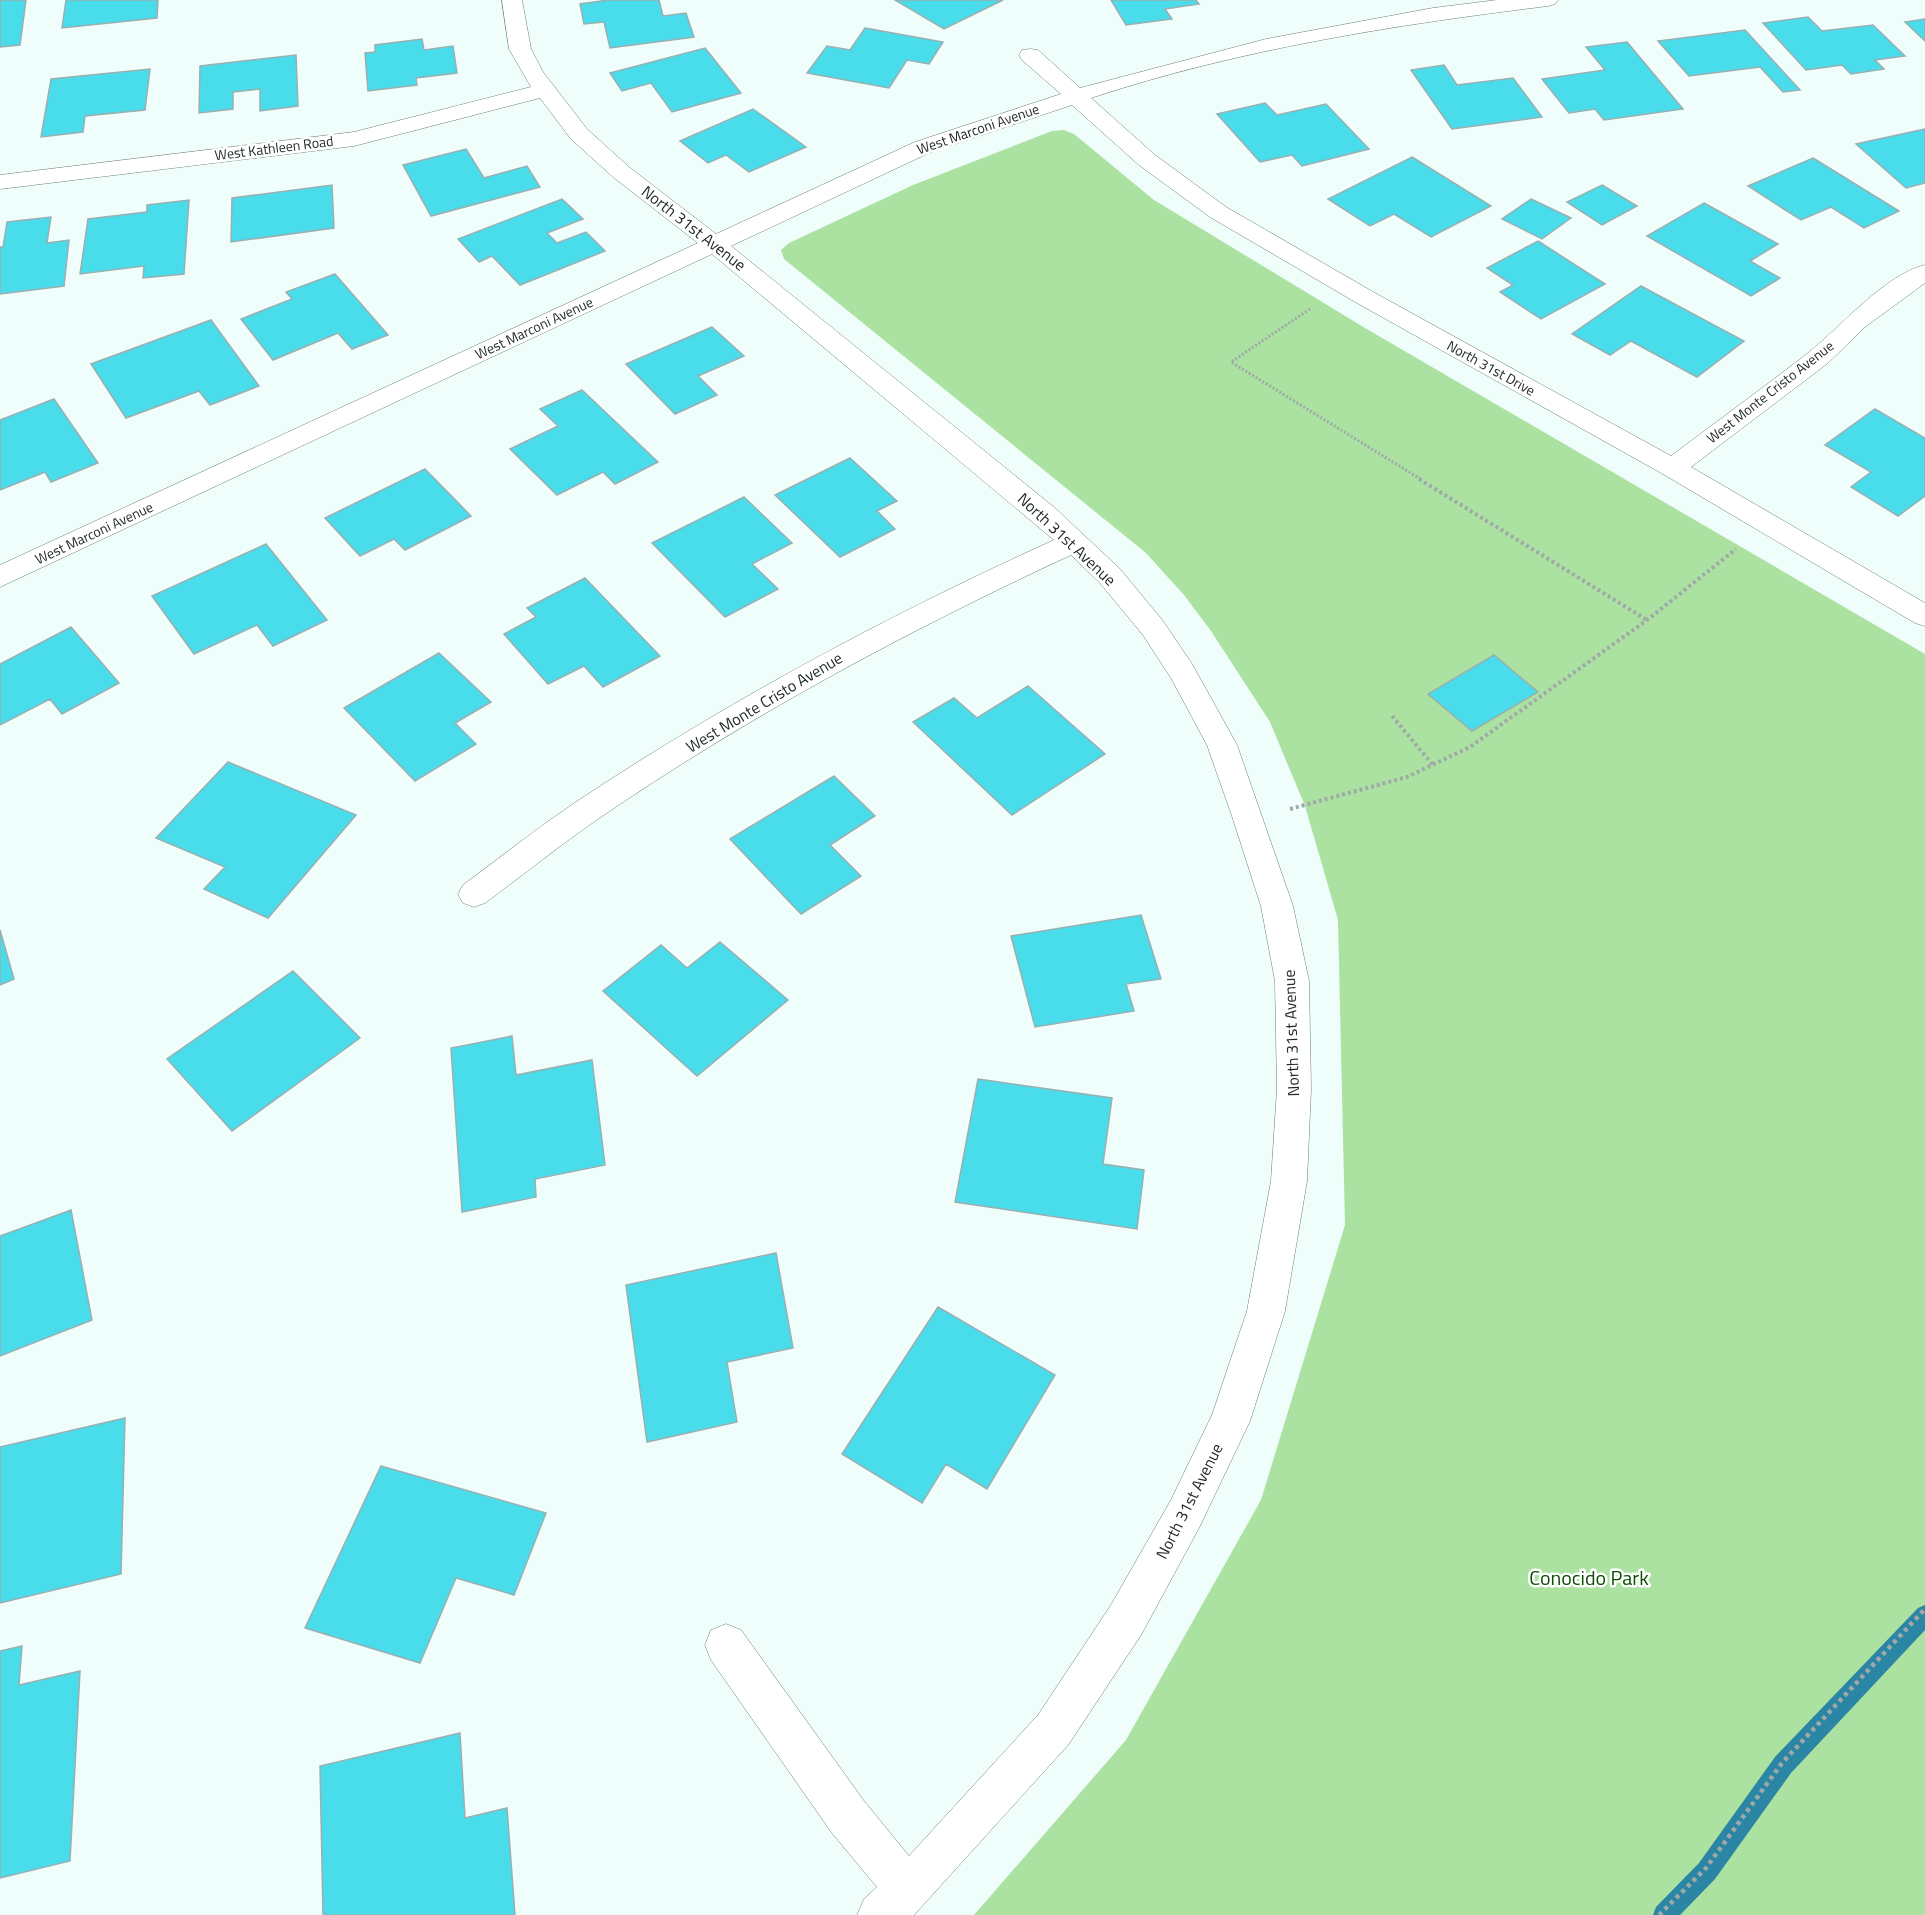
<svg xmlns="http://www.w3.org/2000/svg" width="1925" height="1915" viewBox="0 0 1925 1915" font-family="'Titillium Web',sans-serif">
<rect width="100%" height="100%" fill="#f0fefb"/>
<path fill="#abe1a1" d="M1064 130 1074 134 1154 200 1365 328 1925 654V1915H974L1126 1740 1261 1500 1345 1225 1338 920 1305 806 1270 722 1211 631 1184 595 1146 553 784 259 781 250 789 243 913 185 1052 131Z"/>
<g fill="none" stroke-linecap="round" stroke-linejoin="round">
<path fill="#2b85a4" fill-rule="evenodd" d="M1925 1605V1630L1791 1773 1715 1879 1680 1915H1653L1656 1907 1699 1863 1775 1757 1918 1608Z"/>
</g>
<path fill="#49dceb" stroke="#99afb1" stroke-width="1.5" d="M0 0H26L20 45 0 47Z
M66 0H158L157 18 62 28Z
M608 0H659L663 16 686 13 694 37 610 48 604 22 584 24 580 4Z
M895 0H1003L944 29Z
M1111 0H1196L1199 4 1165 9 1172 19 1126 25Z
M1808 17 1822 31 1873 25 1905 56 1875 60 1884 69 1851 74 1842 65 1806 70 1763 23Z
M1925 19V41L1905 22Z
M865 28 943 42 929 64 907 60 889 88 807 73 827 46 850 50Z
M1745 30 1800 90 1783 92 1760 67 1689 76 1658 41Z
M422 39 424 50 453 46 457 73 416 78 417 85 368 91 365 53 375 52V45Z
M1627 42 1683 109 1604 120 1595 109 1569 113 1542 79 1605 70 1586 47Z
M705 48 741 93 672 112 651 83 622 91 610 73Z
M296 55 298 106 260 111V89L233 92V109L199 113 200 66Z
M1444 65 1457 85 1513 78 1542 117 1452 129 1411 70Z
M150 69 145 110 85 116 83 132 41 137 51 79Z
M1265 103 1277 115 1326 104 1369 149 1302 166 1292 155 1260 162 1217 114Z
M753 109 806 147 749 172 726 155 708 163 680 141Z
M1925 129V183L1906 188 1856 144Z
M466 149 484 178 527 166 540 187 431 216 403 165Z
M1412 157 1491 206 1431 237 1394 214 1370 226 1328 199Z
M1813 158 1899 211 1864 228 1831 207 1801 220 1748 186Z
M332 185 334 228 231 242 232 198Z
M1602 185 1637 206 1602 225 1567 202Z
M562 199 583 219 547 233 557 243 586 232 605 251 520 285 492 256 479 262 458 239Z
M1531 199 1571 218 1542 239 1502 219Z
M189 200 184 274 143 278 144 266 80 274 88 219 147 212V205Z
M1704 203 1778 244 1750 261 1780 278 1751 296 1647 236Z
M51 217 47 243 69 240 64 286 0 294V247H3L7 222Z
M1538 241 1605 284 1541 319 1500 292 1513 285 1487 268Z
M335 274 388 335 352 349 338 333 273 360 241 319 292 299 286 292Z
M1641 286 1744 341 1697 377 1631 341 1610 355 1572 334Z
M211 320 259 386 210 405 199 391 126 418 91 364Z
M712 327 744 356 698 376 717 395 675 414 626 364Z
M582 390 658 462 615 484 603 472 557 495 510 449 558 426 540 409Z
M54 399 98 463 51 482 45 472 0 490V420Z
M1875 409 1925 438V496L1898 516 1851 487 1871 472 1825 445Z
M850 458 897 501 877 511 895 529 840 557 775 495Z
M425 469 471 516 405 550 394 539 360 556 325 518Z
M744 497 792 543 752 564 778 589 725 617 652 543Z
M266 544 327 620 273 646 257 625 194 654 152 596Z
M585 578 660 656 603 687 584 666 548 684 504 634 536 617 527 608Z
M71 627 119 683 62 714 50 699 0 725V664Z
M439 653 491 702 455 723 476 744 415 781 344 708Z
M1494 655 1538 692 1472 731 1428 694Z
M1028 686 1105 754 1012 815 913 722 954 698 977 718Z
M228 762 356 815 268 918 204 889 225 867 156 838Z
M834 776 875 816 830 845 861 876 801 914 730 839Z
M1141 915 1161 979 1126 984 1134 1011 1035 1027 1011 936Z
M0 930 14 979 0 985Z
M720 942 788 1000 697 1076 603 991 661 945 687 968Z
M293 971 360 1038 232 1131 167 1059Z
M512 1036 516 1075 592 1060 605 1165 535 1179 536 1197 462 1212 451 1048Z
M978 1079 1112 1098 1103 1164 1144 1170 1137 1229 955 1202Z
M71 1210 92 1320 0 1356V1236Z
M776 1253 793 1348 727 1362 737 1422 647 1442 626 1285Z
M938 1307 1055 1375 987 1489 946 1464 922 1503 842 1454Z
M125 1418 121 1574 0 1603V1447Z
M381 1466 546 1513 514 1595 456 1578 420 1663 305 1628Z
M22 1646 19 1685 80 1671 70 1861 0 1878V1651Z
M460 1733 465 1818 507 1808 515 1915H323L320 1766Z"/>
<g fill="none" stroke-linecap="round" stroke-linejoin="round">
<g stroke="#6a7f7b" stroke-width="1">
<path id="minor" d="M502 0H522L531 49 543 72 587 129 629 167 716 234 915 142 1061 94 1022 60 1019 55 1022 50 1030 49 1038 50 1080 88 1266 39 1433 8 1497 0H1558L1555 4 1548 6C1394 25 1239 49 1091 98L1155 155 1226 207 1375 293 1671 456C1716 422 1763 388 1808 353 1841 327 1884 275 1925 265V283L1865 327 1828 363 1691 467 1925 603V626L1915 623 1663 474 1357 303 1210 217 1139 165 1072 105 931 152 731 246 1055 508 1120 569 1163 621 1192 664 1237 745 1293 906 1309 981 1311 1089 1307 1181 1285 1311 1250 1421 1199 1528 1141 1635 1068 1745 914 1915H857L864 1899 877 1887 832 1833 711 1660 705 1645 711 1630 726 1624 741 1630 864 1801 909 1856 1038 1715 1111 1605 1171 1500 1212 1415 1247 1311 1271 1181 1277 1089 1275 981 1261 906 1232 816 1207 745 1171 678 1143 635 1100 583 1071 555C907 631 747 717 598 819 560 845 523 875 485 903L474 907 463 903 458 894 463 885C501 857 537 828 576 802 728 701 889 615 1054 540L712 254 0 587V565L698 243 613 177 571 139 540 98 354 146 0 189V175L354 132 531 87 509 49Z"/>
</g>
<path stroke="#9faaa8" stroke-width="3" stroke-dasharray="2 2" stroke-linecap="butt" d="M1310 309 1231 362 1422 480"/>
<path stroke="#9faaa8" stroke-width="4" stroke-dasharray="3 3" stroke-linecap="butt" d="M1419 479 1647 620
M1392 716 1433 765
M1290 809 1407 777 1470 747 1647 620 1736 549"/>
<path stroke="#9faaa8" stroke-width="4.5" stroke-dasharray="4 4" stroke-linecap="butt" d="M1659 1915 1706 1868 1782 1763 1925 1609"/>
<use href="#minor" fill="#fff" fill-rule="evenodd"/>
</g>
<g text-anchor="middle" stroke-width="5" stroke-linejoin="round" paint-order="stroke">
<g font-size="14" fill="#232b2a" stroke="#fff">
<text transform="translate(978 129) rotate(-19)" y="5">West Marconi Avenue</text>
<text transform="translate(274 148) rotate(-7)" y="5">West Kathleen Road</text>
<text transform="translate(534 328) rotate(-25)" y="5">West Marconi Avenue</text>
<text transform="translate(1491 368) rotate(29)" y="5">North 31st Drive</text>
<text transform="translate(1770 392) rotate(-38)" y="5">West Monte Cristo Avenue</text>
<text transform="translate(94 533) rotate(-25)" y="5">West Marconi Avenue</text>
</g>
<g font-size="16" fill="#232b2a" stroke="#fff">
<text transform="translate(694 228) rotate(38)" y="6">North 31st Avenue</text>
<text transform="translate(1067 539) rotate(43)" y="6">North 31st Avenue</text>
<text transform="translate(764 702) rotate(-31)" y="6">West Monte Cristo Avenue</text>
<text transform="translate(1291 1033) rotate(-92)" y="6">North 31st Avenue</text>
<text transform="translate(1189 1501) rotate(-63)" y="6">North 31st Avenue</text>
</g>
<g font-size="20" fill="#0a4c00" stroke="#fff">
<text x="1589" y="1585">Conocido Park</text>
</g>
</g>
</svg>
